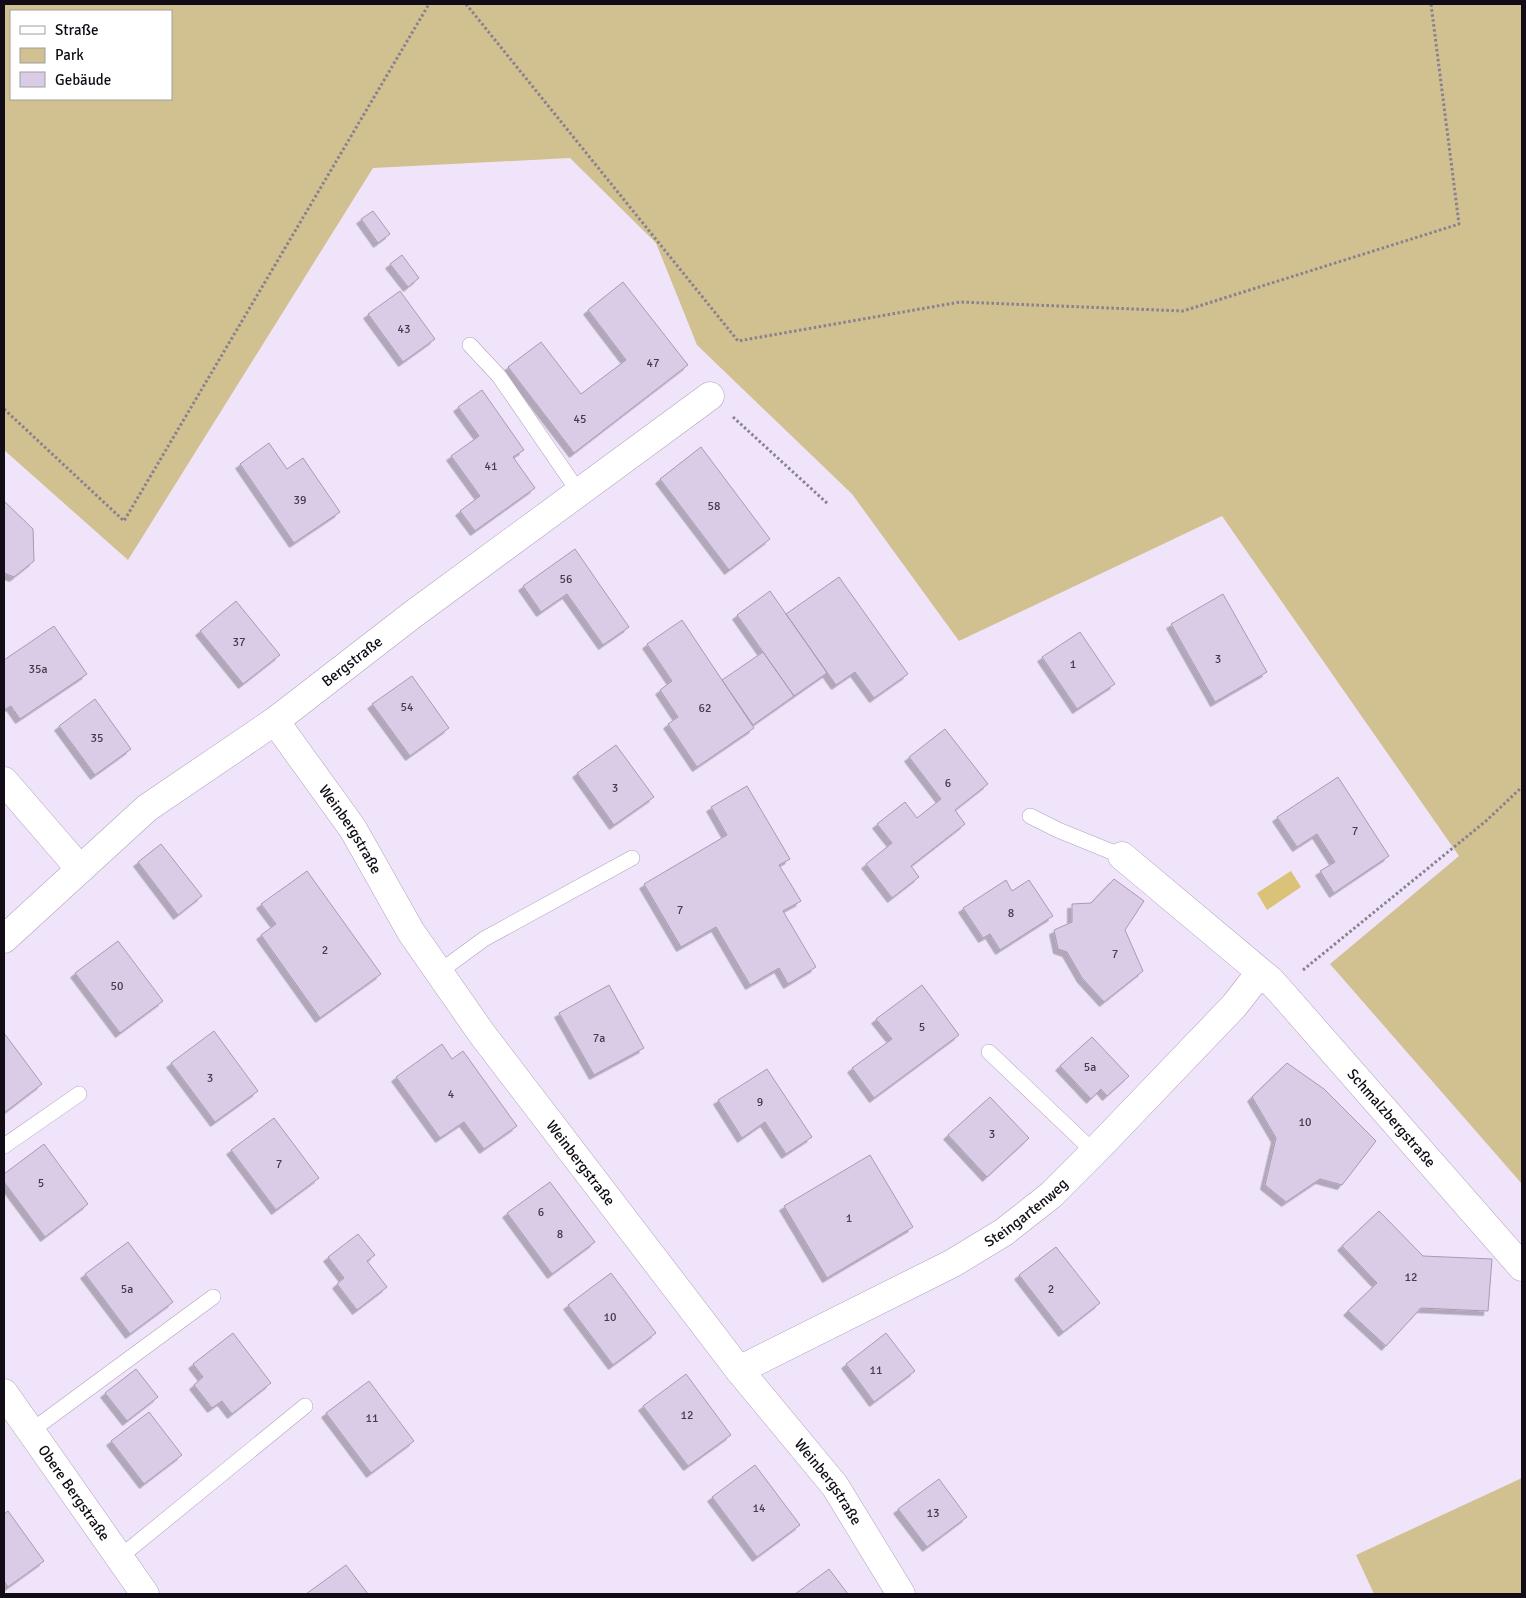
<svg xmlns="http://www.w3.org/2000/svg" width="1526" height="1598" viewBox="0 0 1526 1598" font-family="Signika,sans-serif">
<defs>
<filter id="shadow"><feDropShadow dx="-4.5" dy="4.5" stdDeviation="0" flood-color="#0004"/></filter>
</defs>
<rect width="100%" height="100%" fill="#f0e4fb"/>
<path fill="#d1c090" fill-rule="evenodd" d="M4 4H1522V1184L1330 964 1459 856 1222 516 959 641 852 494 697 345 656 243 570 158 373 168 128 560 4 450ZM11 11H171V99H11Z
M1522 1478V1594H1374L1356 1555Z"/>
<path fill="#dbc279" d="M1291 871 1301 887 1267 910 1257 893Z"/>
<path fill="#dacbe7" stroke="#a89ab4" filter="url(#shadow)" d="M373 211 390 234 378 243 361 219Z
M402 255 419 278 408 287 390 264Z
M623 282 688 365 574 453 508 367 541 342 581 394 626 360 588 310Z
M400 291 435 339 403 362 368 314Z
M482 390 524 450 513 457 535 488 475 531 460 511 480 496 451 456 479 436 458 407Z
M269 443 287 469 303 458 340 512 294 543 240 464Z
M701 447 770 539 729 570 660 479Z
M4 501 33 529 34 561 14 577 4 573Z
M575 549 629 627 603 645 567 594 541 612 523 586Z
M839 577 908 674 874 698 855 672 836 685 786 614Z
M770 591 827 673 794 696 737 615Z
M1223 594 1267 672 1215 702 1171 624Z
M236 601 280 655 243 684 200 631Z
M682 620 754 728 697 767 668 724 678 717 660 690 672 681 647 644Z
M54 626 87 674 20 719 11 706 4 710V660Z
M1080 632 1115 684 1077 709 1042 657Z
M763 652 794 696 753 725 722 680Z
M412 676 449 728 410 756 372 704Z
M95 699 131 749 95 775 59 726Z
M945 729 988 784 955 810 965 824 911 866 919 877 892 898 866 864 892 843 877 824 905 802 917 818 941 799 909 757Z
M616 745 654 797 614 825 577 773Z
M1338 777 1389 856 1334 893 1320 871 1335 862 1317 834 1297 847 1277 817Z
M747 786 790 859 779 865 801 901 783 911 816 967 788 984 779 968 750 985 716 927 681 947 644 884 727 835 711 807Z
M161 844 202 896 178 915 138 862Z
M307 871 381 974 320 1018 261 935 276 924 261 904Z
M1114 879 1144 901 1125 930 1143 971 1104 1002 1082 978 1067 952 1058 949 1054 930 1072 922V904L1091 903Z
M1006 880 1012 891 1029 880 1053 916 1000 950 990 934 983 938 963 908Z
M118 941 163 1001 120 1033 75 973Z
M609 985 644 1048 594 1075 559 1013Z
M922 985 959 1035 874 1098 852 1068 892 1039 876 1019Z
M214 1031 258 1091 215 1122 171 1063Z
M4 1033 42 1084 4 1113Z
M1092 1037 1129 1076 1107 1096 1101 1089 1091 1099 1060 1066Z
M442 1044 452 1059 463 1051 517 1126 484 1149 464 1122 440 1138 396 1077Z
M1287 1063 1324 1089 1376 1141 1342 1185 1320 1179 1286 1202 1265 1185 1276 1138 1252 1097Z
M767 1069 812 1137 786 1154 765 1122 742 1138 718 1100Z
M990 1097 1029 1138 987 1177 948 1135Z
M274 1118 319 1178 276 1210 231 1150Z
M44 1144 88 1204 45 1237 4 1182V1174Z
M870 1155 913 1227 827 1278 784 1206Z
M550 1182 595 1242 552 1274 507 1213Z
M1379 1211 1423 1256 1492 1259 1488 1311 1421 1308 1386 1346 1348 1311 1377 1283 1342 1246Z
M358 1234 375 1255 367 1261 387 1287 357 1310 337 1284 344 1278 328 1257Z
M128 1242 173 1302 130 1334 85 1274Z
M1056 1247 1100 1303 1063 1332 1019 1275Z
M611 1273 656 1333 613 1365 568 1305Z
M233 1333 271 1383 232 1414 222 1401 212 1408 194 1385 203 1377 193 1364Z
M886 1333 915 1371 874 1402 846 1364Z
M136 1369 158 1397 127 1421 105 1393Z
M686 1374 731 1435 688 1466 643 1406Z
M369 1381 414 1441 371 1473 326 1413Z
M149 1412 182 1455 144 1484 111 1441Z
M755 1465 800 1525 757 1557 712 1497Z
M939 1479 967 1517 927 1547 898 1509Z
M8 1511 44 1561 8 1587 4 1581V1514Z
M346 1565 368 1594H306Z
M829 1569 848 1594H795Z"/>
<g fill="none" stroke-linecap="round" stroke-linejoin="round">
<g stroke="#afa1bb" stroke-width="16">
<path id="lane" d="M470 345 499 376 578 491
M1030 816 1058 830 1122 856
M439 972 484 939 632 858
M989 1052 1094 1152
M4 1146 79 1094
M31 1431 213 1297
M120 1557 305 1406"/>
</g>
<g stroke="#afa1bb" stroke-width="29">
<g id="street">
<path id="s1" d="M275 721 353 829 411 932 482 1034 739 1370 835 1486 901 1594"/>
<path d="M4 781 80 869"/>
<path d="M1122 856 1270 980"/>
<path id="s2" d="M4 939 147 808 275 721 412 615 710 396"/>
<path id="s3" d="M739 1370 953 1263 1004 1232 1051 1195 1094 1152 1234 1006 1255 979 1270 980 1281 992 1522 1267"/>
<path id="s4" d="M4 1393 145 1594"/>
</g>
</g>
<path stroke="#898090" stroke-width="3" stroke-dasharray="2.5 2.5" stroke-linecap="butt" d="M466 4 738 341 960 302 1183 311 1459 224 1431 4
M4 409 124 521 429 4
M733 417 828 504
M1303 970 1486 821 1522 787"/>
<use href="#lane" stroke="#fff" stroke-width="15"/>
<use href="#street" stroke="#fff" stroke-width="28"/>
</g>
<g text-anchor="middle" stroke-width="4" stroke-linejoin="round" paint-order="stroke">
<g font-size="12" fill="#433c4a">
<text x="404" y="333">43</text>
<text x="653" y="367">47</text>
<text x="580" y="423">45</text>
<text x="491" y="470">41</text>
<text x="300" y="504">39</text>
<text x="714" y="510">58</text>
<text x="566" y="583">56</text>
<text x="239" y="646">37</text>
<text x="1218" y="663">3</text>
<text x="1073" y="668">1</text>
<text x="38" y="673">35a</text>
<text x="407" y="711">54</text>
<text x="705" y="712">62</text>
<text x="97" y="742">35</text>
<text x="948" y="787">6</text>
<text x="615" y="792">3</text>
<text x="1355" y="835">7</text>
<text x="680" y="914">7</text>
<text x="1011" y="917">8</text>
<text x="325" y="954">2</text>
<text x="1115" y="958">7</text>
<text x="117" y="990">50</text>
<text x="922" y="1031">5</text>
<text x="599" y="1042">7a</text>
<text x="1090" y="1071">5a</text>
<text x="210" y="1082">3</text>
<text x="451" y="1098">4</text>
<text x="760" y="1106">9</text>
<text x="1305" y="1126">10</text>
<text x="992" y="1138">3</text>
<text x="279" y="1168">7</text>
<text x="41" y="1187">5</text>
<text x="541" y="1216">6</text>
<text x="849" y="1222">1</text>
<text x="560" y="1238">8</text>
<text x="1411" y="1281">12</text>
<text x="127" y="1293">5a</text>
<text x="1051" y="1293">2</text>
<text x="610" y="1321">10</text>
<text x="876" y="1374">11</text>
<text x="687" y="1419">12</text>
<text x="372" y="1422">11</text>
<text x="759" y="1512">14</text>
<text x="933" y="1517">13</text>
</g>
<g font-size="15" fill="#110c15" stroke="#fff">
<text dy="5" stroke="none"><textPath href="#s2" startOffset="446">Bergstraße</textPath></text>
<text dy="5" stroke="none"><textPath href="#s1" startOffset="132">Weinbergstraße</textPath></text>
<text dy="5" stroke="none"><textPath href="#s3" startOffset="855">Schmalzbergstraße</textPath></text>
<text dy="5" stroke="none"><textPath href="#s1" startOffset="538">Weinbergstraße</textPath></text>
<text dy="5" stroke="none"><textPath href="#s3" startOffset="328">Steingartenweg</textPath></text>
<text dy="5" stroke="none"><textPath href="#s1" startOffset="942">Weinbergstraße</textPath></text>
<text dy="5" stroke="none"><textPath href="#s4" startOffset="122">Obere Bergstraße</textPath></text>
</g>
</g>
<rect width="1526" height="1598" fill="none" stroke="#110c15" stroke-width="10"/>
<rect x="10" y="10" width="162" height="90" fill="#ffffff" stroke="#a09ea1"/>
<rect x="20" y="26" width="25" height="8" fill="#ffffff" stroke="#a09ea1"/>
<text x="55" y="35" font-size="15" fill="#110c15">Straße</text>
<rect x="20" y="48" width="25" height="15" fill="#d1c090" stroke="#a09ea1"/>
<text x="55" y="60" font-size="15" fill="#110c15">Park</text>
<rect x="20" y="72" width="25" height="15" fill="#dacbe7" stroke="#a09ea1"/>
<text x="55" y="85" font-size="15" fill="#110c15">Gebäude</text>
</svg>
